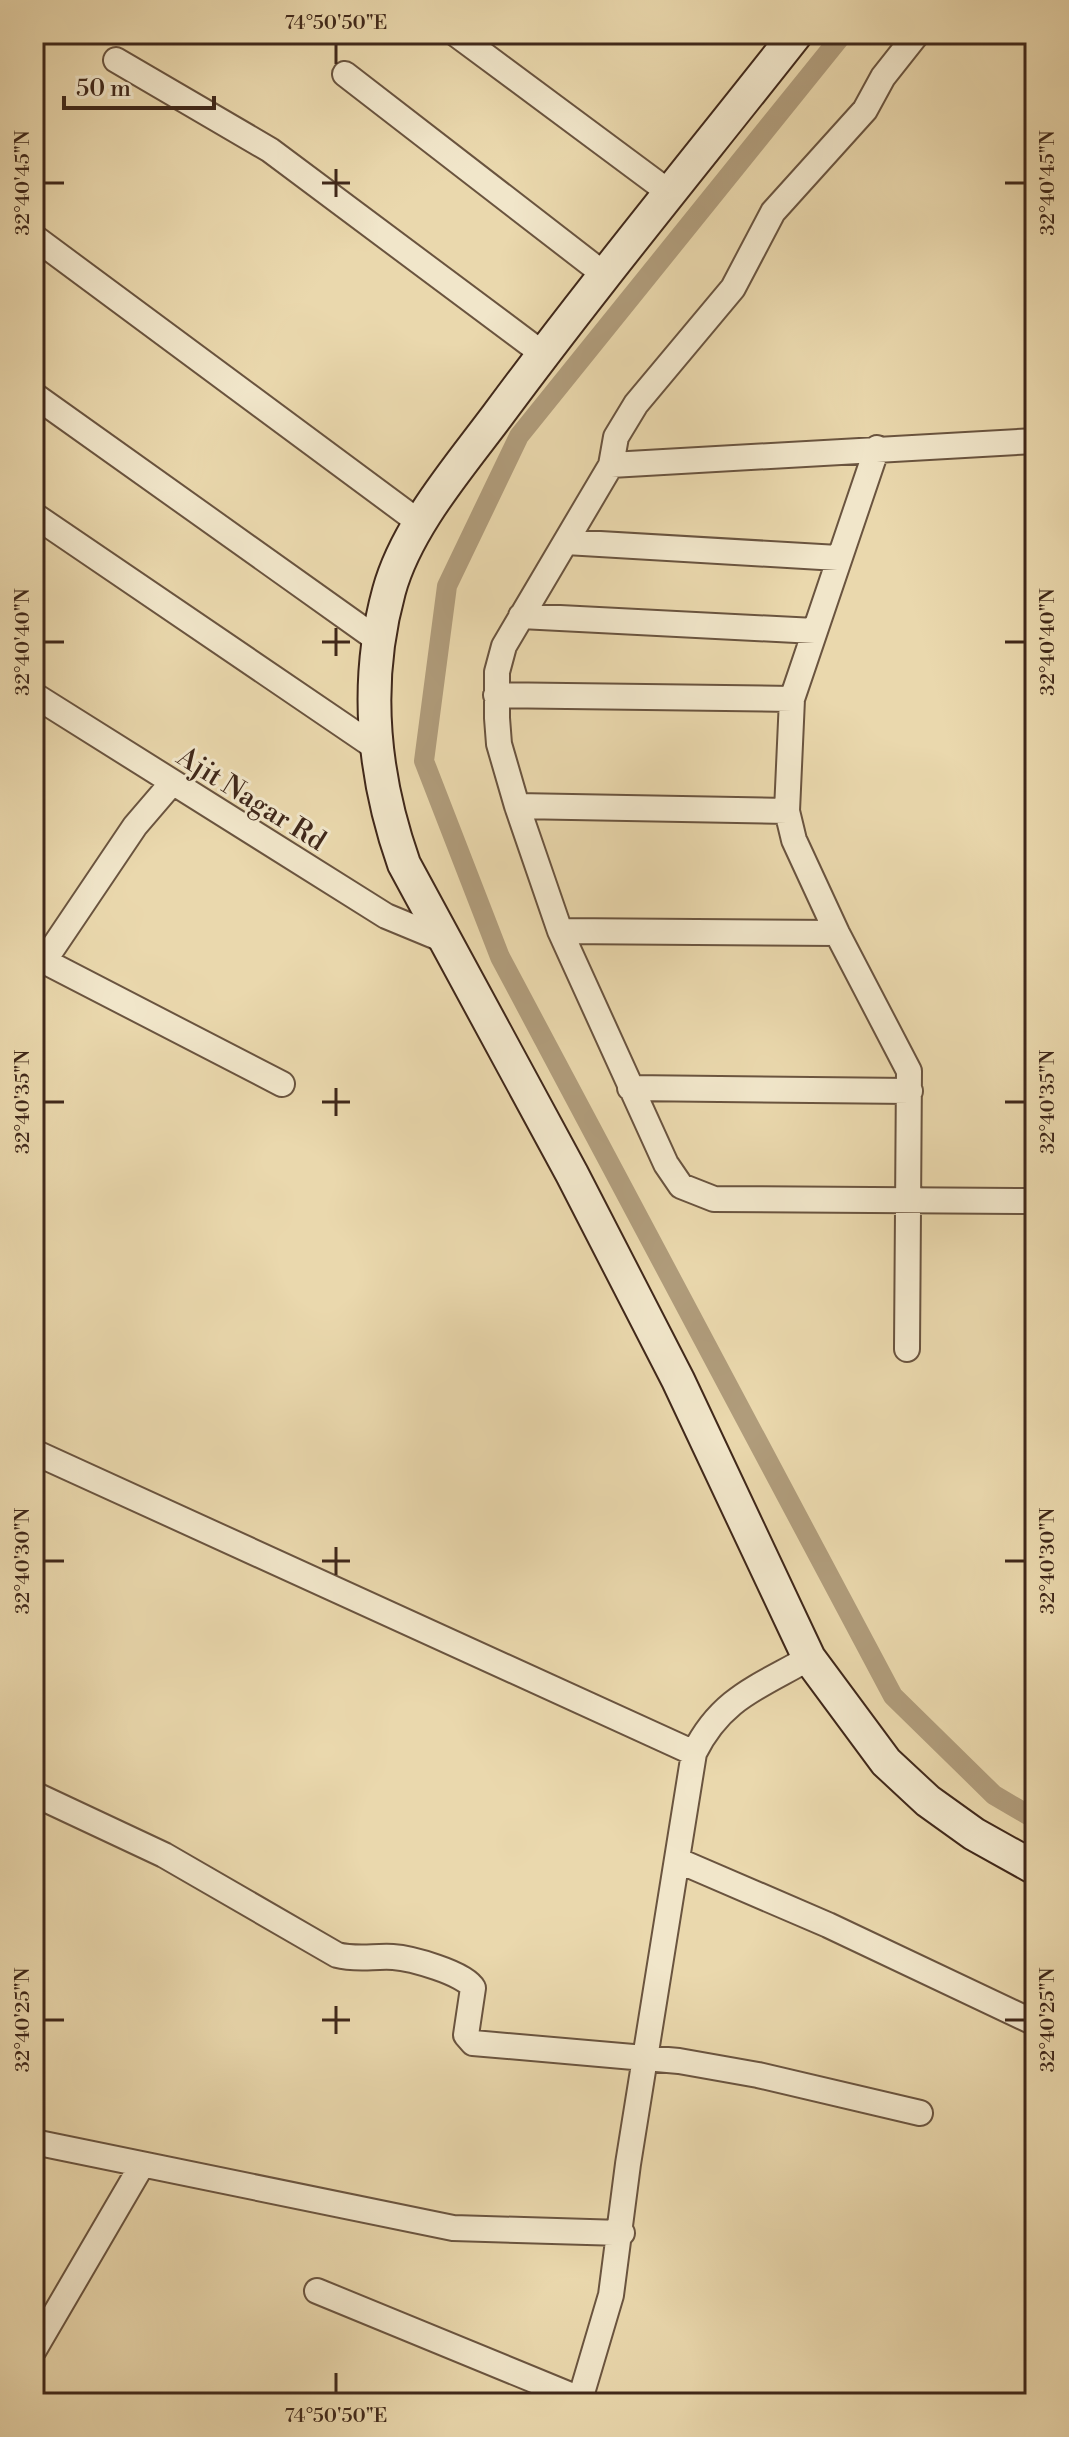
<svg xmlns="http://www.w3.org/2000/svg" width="1069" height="2437" viewBox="0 0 1069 2437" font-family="'Libre Bodoni',serif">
<rect width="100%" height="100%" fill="#ead8ad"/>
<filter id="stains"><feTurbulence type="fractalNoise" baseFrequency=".0025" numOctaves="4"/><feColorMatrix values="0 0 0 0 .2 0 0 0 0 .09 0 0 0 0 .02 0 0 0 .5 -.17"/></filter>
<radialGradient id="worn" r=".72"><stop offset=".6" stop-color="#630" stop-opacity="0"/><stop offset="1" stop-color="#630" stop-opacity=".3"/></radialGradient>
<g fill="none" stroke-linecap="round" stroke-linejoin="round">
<path stroke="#b09c7b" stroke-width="20" d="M843 34 519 436 447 586 424 761 500 957 893 1696 994 1795 1035 1819"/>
<g stroke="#6a543f" stroke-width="28">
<path id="street" d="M456 34 670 193
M917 34 883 77 865 110 773 212 733 288 636 404 616 437 611 465 504 646 497 672V718L499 744 517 806 560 931 666 1164 681 1186 714 1199 1035 1201
M116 60 270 150 543 354
M345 74 605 275
M34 237 420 523
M34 395 378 640
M877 448 792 699 787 811 794 840 837 933 909 1071 907 1349
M611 465 1035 441
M34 515 375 747
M566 542 838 558
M521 616 815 631
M34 695 386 916 444 940
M496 695 792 699
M171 784 135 826 44 961 282 1084
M517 806 787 811
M560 931 837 933
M630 1088 910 1091
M34 1452 694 1753
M34 1794 164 1855 337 1955C356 1960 373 1956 393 1957 410 1958 465 1973 473 1988L466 2035 473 2043 679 2061 758 2075 920 2113
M677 1860 828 1925 1035 2023
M34 2142 453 2228 622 2233
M317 2291 580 2399
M34 2350 142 2165
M579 2403 611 2295 628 2164 694 1753C721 1698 759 1687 809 1658"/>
</g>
<g stroke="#40281a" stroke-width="36">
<path id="secondary" d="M796 34C696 161 593 286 497 416 459 467 406 528 389 591 364 682 373 776 404 864L572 1174 678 1380 809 1658 886 1762 928 1801 974 1834 1035 1868"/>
</g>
<use href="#street" stroke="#f1e6ca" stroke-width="24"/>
<use href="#secondary" stroke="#f1e6ca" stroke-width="32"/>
</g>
<path fill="none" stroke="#40281a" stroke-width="3" d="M336 44V64M336 169V197M44 183H64M322 183H350M1005 183H1025M336 628V656M44 642H64M322 642H350M1005 642H1025M336 1088V1116M44 1102H64M322 1102H350M1005 1102H1025M336 1547V1575M44 1561H64M322 1561H350M1005 1561H1025M336 2006V2034M44 2020H64M322 2020H350M1005 2020H1025M336 2373V2393"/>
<g text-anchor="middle" stroke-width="6" stroke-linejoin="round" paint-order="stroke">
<g font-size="28" fill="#40281a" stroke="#f1e6ca">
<text transform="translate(252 798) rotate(32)" y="10">Ajit Nagar Rd</text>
</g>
</g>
<rect width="1069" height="2437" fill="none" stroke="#ead8ad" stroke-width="88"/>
<path d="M64 96v12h150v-12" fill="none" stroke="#40281a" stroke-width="4"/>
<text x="76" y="96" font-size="24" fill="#40281a" stroke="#f1e6ca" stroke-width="6" paint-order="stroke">50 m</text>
<rect x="44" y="44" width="981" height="2349" fill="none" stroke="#40281a" stroke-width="3"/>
<g font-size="20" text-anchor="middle" fill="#40281a">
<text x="336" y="29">74°50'50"E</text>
<text transform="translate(22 183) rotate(-90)" y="7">32°40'45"N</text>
<text transform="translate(1047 183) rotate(-90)" y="7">32°40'45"N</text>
<text transform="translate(22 642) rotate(-90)" y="7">32°40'40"N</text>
<text transform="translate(1047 642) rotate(-90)" y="7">32°40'40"N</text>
<text transform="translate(22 1102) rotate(-90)" y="7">32°40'35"N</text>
<text transform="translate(1047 1102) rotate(-90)" y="7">32°40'35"N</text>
<text transform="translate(22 1561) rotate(-90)" y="7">32°40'30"N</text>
<text transform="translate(1047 1561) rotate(-90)" y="7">32°40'30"N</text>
<text transform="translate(22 2020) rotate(-90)" y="7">32°40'25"N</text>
<text transform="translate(1047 2020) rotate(-90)" y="7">32°40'25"N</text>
<text x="336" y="2422">74°50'50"E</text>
</g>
<rect width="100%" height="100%" filter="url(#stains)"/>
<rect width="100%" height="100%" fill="url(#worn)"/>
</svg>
